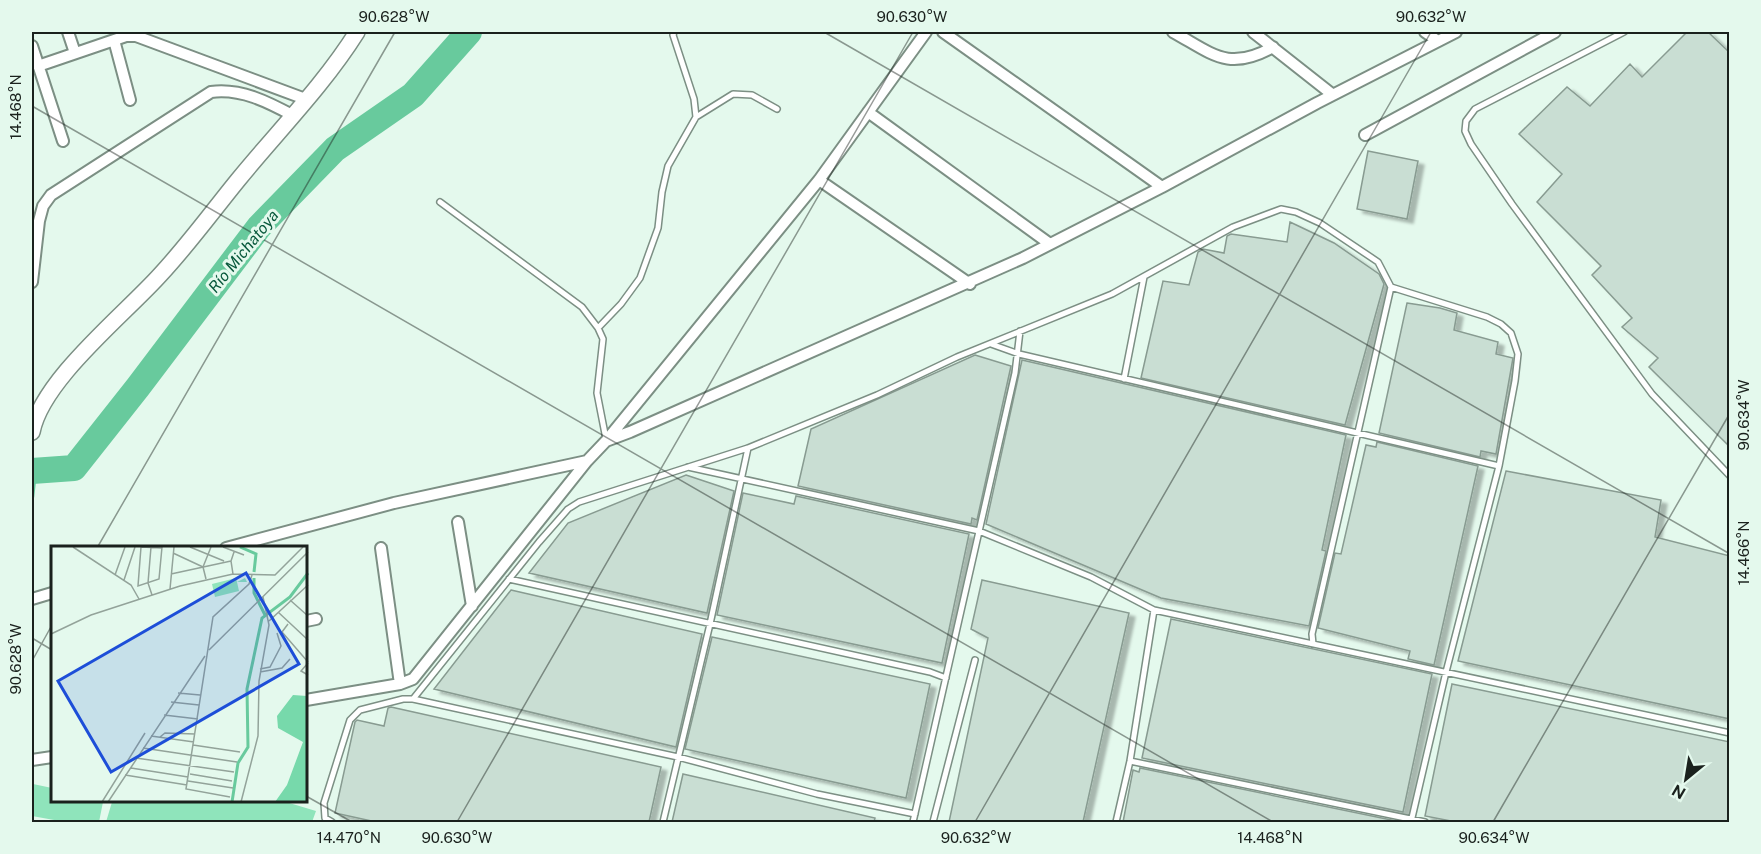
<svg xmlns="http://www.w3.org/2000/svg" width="1761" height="854" viewBox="0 0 1761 854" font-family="'Public Sans',sans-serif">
<defs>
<filter id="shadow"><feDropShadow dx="6" dy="4" stdDeviation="1.5" flood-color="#0004"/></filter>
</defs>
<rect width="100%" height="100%" fill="#e4f9ed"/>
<path fill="#8fe4bb" d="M33 784 52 788V802H103L99 822H65L32 816Z
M112 802H286L316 811 312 822H106Z"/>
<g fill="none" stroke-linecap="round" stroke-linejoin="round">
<path stroke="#68ca9d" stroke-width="4.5" d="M32 497 35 470"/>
<path stroke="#68ca9d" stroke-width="26" d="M32 471 74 468 138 387 259 227 335 149 413 95 469 32"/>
</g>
<path fill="#c9ded3" stroke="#889b91" stroke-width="1.5" filter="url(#shadow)" d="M1687 32H1708L1730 53V447L1649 367 1658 358 1622 327 1632 318 1592 275 1601 266 1537 202 1562 174 1519 134 1567 87 1590 106 1630 64 1642 77Z
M1368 151 1418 161 1407 219 1357 209Z
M1290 222 1334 243 1379 274 1384 284 1345 425 1141 378 1163 281 1189 285 1198 252 1203 249 1224 253 1227 236 1231 234 1287 242Z
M1407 303 1440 308 1457 313 1454 330 1498 342 1496 354 1513 358 1496 454 1481 451 1480 457 1379 433Z
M975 355 1011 366 977 520 972 518 971 524 798 486 811 429Z
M1022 360 1346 435 1322 550 1326 551 1309 626 1161 598 986 524Z
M1377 442 1478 466 1434 665 1408 659 1410 651 1318 628 1335 553 1341 554 1366 445 1376 447Z
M1506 471 1661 500 1655 537 1730 556V719L1458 661Z
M686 475 734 491 707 613 529 573 568 523Z
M743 493 794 504 796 496 969 534 942 663 717 615Z
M982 580 1129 613 1083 822H949L988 638 971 629Z
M511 590 702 634 676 747 434 689Z
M1171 619 1432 674 1403 812 1142 758Z
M712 637 930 684 906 798 685 749Z
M1452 684 1730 742V822H1456L1425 816Z
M391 707 661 767 649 822H376L335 813 355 722 357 720 384 726 388 708Z
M1140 768 1401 822H1123L1133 770 1139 772Z
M683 774 875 818 874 822H672Z"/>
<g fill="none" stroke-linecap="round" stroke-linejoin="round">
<g stroke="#7c8f84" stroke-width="8">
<path id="lane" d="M1624 32 1475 109 1466 121 1465 131 1471 144 1512 204 1652 394 1730 476
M696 117 733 94 752 95 777 109
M440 202 582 307 598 328 603 339 597 393 606 439
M598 328 621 304 640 278 658 228 662 192 668 166 696 117 694 99 673 35 674 32
M991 344 1019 354 1499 466
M1124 379 1144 277
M688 467 979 531 1091 577 1154 610
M509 579 930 672 946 678
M1313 644 1312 634 1391 287
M413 699 539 542 568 509 579 502 748 448 877 395 957 357 1112 294 1233 227 1281 209 1296 212 1320 223 1378 262 1391 287 1487 317 1501 324 1511 333 1518 354 1515 381 1499 466 1446 672 1411 822
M1130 761 1425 822
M332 822 325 818 324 803 350 720 360 710 403 699H413L678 757 817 794 915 814
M663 822 710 624 748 448
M913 822 1015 373 1020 331
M933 822 975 660
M1116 822 1130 761 1154 610 1730 733"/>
</g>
<g stroke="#7c8f84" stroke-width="14">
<path id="street" d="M68 32 75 53
M943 32 1162 187
M1173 32C1213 54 1228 72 1273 47
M1253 32 1333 95
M1425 32 1438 41
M114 40 130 100
M32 46 63 141
M38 66 126 36H136L308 100
M868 112 1050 244
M1365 135 1555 32
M819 180 970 284
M32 282 39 221 43 206 51 195 211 92C241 88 268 102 294 116
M606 441 630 432 1023 258 1162 187 1317 103 1456 32
M458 522 472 606
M226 548 394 503 587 461
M381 548 400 684
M32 599 52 593
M306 621 316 619
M306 700 400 684 413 679 587 461 606 441 819 180 926 32
M32 760 52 757"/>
</g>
<g stroke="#7c8f84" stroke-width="18">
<path id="secondary" d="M32 432C42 380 124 315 160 275 188 245 212 212 238 180 278 131 323 86 357 32"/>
</g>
<use href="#lane" stroke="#fff" stroke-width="5"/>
<use href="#street" stroke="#fff" stroke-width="10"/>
<use href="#secondary" stroke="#fff" stroke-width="15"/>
</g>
<path fill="none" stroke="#1a211d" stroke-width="1.5" stroke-opacity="0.45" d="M824 32 1730 554M32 106 1273 822M97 548 395 32M32 638 52 650M32 661 52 625M306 796 352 822M457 822 913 32M975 822 1431 32M1493 822 1730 413"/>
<g text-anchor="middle" stroke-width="6" stroke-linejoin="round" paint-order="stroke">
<g font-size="16" font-style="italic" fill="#07583b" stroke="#e4f9ed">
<text transform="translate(243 251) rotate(-51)" y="6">Río Michatoya</text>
</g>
</g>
<g transform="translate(51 546)">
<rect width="256" height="256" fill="#e4f9ed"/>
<path d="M242 149 256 150V256H224L236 239 252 196 227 182 226 170Z" fill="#77d9ab"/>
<path d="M185 32 186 36 194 32 196 36H186L188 45 164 51 161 38Z" fill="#8fe4bb"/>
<path fill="none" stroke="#68ca9d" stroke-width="3" d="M189 1 205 8 203 26M203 32V47L214 69M181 256 187 217 197 201 196 143 211 72 239 51 257 27"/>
<path fill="none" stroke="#93a39a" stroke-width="1.5" d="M22 1 80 39 88 53M90 1 87 40 108 33 111 1M90 1 111 2M100 1 97 37 101 49M139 1 173 15M172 1 193 9M122 7 152 21M120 28 180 15M182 28 180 15 183 6M64 29 74 1M155 33 152 21 160 1M73 34 84 1M119 43 123 1M239 54 257 70M227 66 257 94M218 75 257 39M237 78 231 86 257 116M0 88 40 69 129 40 182 28 224 29 252 1M158 104 257 6M257 117 250 125 257 129M209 123 219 121 230 100 226 87M209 126 231 122 239 113M127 147 149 149M120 156 148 159M113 169 147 173M100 190 143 196M109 191 114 187 144 188M142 199 189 206M92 202 186 216M85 212 183 226M80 222 137 231M139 228 181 235M74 229 136 239M137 235 182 242M179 251 135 243 162 71 198 38 201 29M51 256 94 187M57 256 154 110M190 256 207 190 208 135 218 79 212 51"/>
<path fill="#1d4ed8" fill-opacity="0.15" stroke="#1d4ed8" stroke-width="3" d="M195 27 248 118 60 226 7 135Z"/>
<rect width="256" height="256" fill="none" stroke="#1a211d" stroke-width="3"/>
</g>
<rect width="1761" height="854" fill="none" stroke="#e4f9ed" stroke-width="66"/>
<g transform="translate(1686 779) rotate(210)" stroke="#e4f9ed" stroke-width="4.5" paint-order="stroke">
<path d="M0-4.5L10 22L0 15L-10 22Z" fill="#1a211d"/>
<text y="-9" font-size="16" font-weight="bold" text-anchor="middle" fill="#1a211d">N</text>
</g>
<rect x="33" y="33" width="1695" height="788" fill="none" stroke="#1a211d" stroke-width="2"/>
<g font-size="15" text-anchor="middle" fill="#1a211d">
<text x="394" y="22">90.628°W</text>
<text x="912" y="22">90.630°W</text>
<text x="1431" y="22">90.632°W</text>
<text transform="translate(16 107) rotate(-90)" y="5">14.468°N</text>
<text transform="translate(1744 415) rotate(-90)" y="5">90.634°W</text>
<text transform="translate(1744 553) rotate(-90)" y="5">14.466°N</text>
<text transform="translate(16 659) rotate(-90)" y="5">90.628°W</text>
<text x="349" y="843">14.470°N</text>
<text x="457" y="843">90.630°W</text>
<text x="976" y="843">90.632°W</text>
<text x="1270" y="843">14.468°N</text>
<text x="1494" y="843">90.634°W</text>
</g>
</svg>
